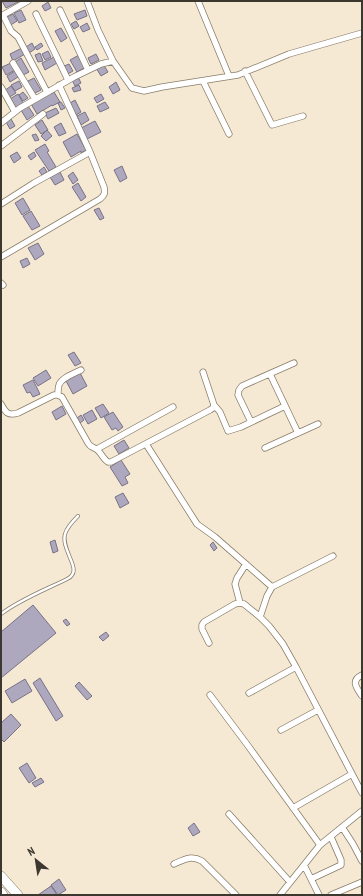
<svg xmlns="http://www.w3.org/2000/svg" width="363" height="896" viewBox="0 0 363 896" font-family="'PT Sans Narrow',sans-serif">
<rect width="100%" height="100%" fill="#f6e9d4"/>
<path fill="#ada8be" stroke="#777286" d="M2 1H18V2L6 8Z
M48 2 51 8 45 11 42 6Z
M21 10 26 20 19 23 14 13Z
M85 10 87 16 77 20 74 14Z
M13 14 17 21 9 26 5 18Z
M76 21 79 26 74 29 71 24Z
M87 23 90 29 83 32 80 27Z
M61 28 67 38 61 42 55 31Z
M32 43 35 49 29 53 26 47Z
M41 43 43 46 37 50 35 47Z
M22 48 25 54 13 61 10 54Z
M48 51 51 57 45 60 42 54Z
M40 53 43 61 38 62 35 55Z
M96 54 99 60 91 64 88 58Z
M79 55 86 67 77 72 70 60Z
M54 57 57 63 45 70 42 63Z
M21 58 29 72 23 75 15 62Z
M11 63 15 70 6 75 2 67Z
M69 64 73 71 66 75 62 67Z
M103 64 108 72 101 76 96 68Z
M15 71 18 77 10 82 7 76Z
M78 77 81 83 75 86 72 80Z
M34 78 41 90 33 94 26 82Z
M19 81 22 87 15 91 11 85Z
M116 82 120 90 113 94 109 87Z
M79 85 81 90 74 92 72 88Z
M11 86 16 93 8 98 4 91Z
M23 92 28 98 23 101 19 95Z
M50 92 51 94 54 92 60 102 52 106V105L37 114 31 104Z
M18 94 23 103 16 108 10 99Z
M101 94 104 99 97 103 94 98Z
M75 100 81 112 76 115 70 103Z
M61 102 65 108 61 110 58 103Z
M105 102 109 108 100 112 97 106Z
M28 106 34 115 27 120 21 110Z
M56 108 59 113 48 119 45 113Z
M85 112 89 120 81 125 77 116Z
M11 119 15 126 10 129 6 122Z
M42 120 48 130 41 134 35 125Z
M95 121 101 132 87 139 81 128Z
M61 123 66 133 59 136 54 127Z
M47 130 52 136 46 141 41 136Z
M36 134 39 140 35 141 32 135Z
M77 134 86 150 81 153V151L71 157 63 142Z
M45 144 49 151 47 152 56 167 49 171 35 150Z
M17 152 21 158 14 163 10 156Z
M34 152 36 156 31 160 28 156Z
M122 166 127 178 120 182 114 170Z
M44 167 47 172 42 175 39 171Z
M60 172 64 180 55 185 50 177Z
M73 172 78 180 73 184 68 176Z
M78 183 86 197 81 201 72 187Z
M23 198 30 210 22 215 15 203Z
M99 208 104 218 100 220 94 210Z
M31 211 40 226 32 230 23 216Z
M38 243 44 254 35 260 28 248Z
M27 258 30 264 23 268 20 261Z
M74 352 81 363 75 366 68 355Z
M46 370 51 378 38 386 33 378Z
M79 371 87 386 73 394 65 379Z
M33 380 40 394 33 397 30 392 27 393 23 385Z
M103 404 109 413 101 418 95 408Z
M62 406 66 414 56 420 52 412Z
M92 410 97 419 88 424 83 415Z
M113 412 123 427 118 431 116 428 112 430 104 417Z
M81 415 84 420 80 423 77 418Z
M124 440 129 448 119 454 114 446Z
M121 460 130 474 125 477 128 483 122 486 110 467Z
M123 493 129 503 120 508 115 497Z
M55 540 58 551 53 553 50 542Z
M213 542 217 548 214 551 210 545Z
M33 605 56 633 1 678V632Z
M66 619 70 624 67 626 63 621Z
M106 632 109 636 103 641 99 637Z
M40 678 63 716 56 721 33 683Z
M25 679 32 691 12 703 5 691Z
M79 682 92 696 87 700 75 686Z
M11 714 21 725 4 742 1 739V723Z
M27 763 36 778 29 783 19 768Z
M41 778 44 782 35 787 32 783Z
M194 823 200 832 193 836 188 828Z
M59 879 66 890 58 895 51 885Z
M51 886 57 895H38Z"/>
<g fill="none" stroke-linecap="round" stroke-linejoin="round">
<g stroke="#887d6a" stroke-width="4">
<path id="service" d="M1 614C21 599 45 590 67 579 69 578 71 577 72 575 79 567 61 548 65 534 67 527 73 521 78 516"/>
</g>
<g stroke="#887d6a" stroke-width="7">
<path id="minor" d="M28 1 3 15 11 31 18 37 47 92
M87 1 98 30 113 61 132 88 144 91 162 87 238 75 289 54 362 33
M198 1 229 76
M60 10 88 70
M36 14 68 80
M13 63 35 99
M245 71 272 125 303 116
M203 81 229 134
M1 87 15 112
M1 123 20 108 74 77 101 64 113 61
M1 146 43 114
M1 204 34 183 90 152
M1 257 100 199C105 195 105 193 104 187L90 152 59 85
M1 283 3 285
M270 374 298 433
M58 395C58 392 58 388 59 385 61 378 75 373 81 370
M1 404C6 413 8 416 18 413L54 395H58L62 397 88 443C90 447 93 447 96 449 101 452 103 459 108 462H111L210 410 213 408 214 405 203 372
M214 405 220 412 228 431 241 427 285 406
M251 422 238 395 239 390 242 386 294 363
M146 444 197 524 215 537 272 587
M265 448 318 424
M97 449 173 407
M240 603 235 584 237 578 246 564
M260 617 267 596 272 587 333 556
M209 643 202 629V625L204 622 235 604 240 603 244 604 260 617 269 626 283 644 296 667 362 793
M362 675C350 681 357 688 362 696
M249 693 296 667
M210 695 246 743 320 845
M281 730 318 710
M293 808 352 774
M229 814 290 882
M342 827 353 844 362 861
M174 864C185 859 191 855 202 861L236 895
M304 865 319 895
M311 879 341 865V860L331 837
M280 895 320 845 362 811
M331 895 362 882"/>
</g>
<g stroke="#887d6a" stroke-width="10">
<path id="trunk" d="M1 876 18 895
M1 892 3 895"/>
</g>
<use href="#service" stroke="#fff" stroke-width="2.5"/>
<use href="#minor" stroke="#fff" stroke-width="5.5"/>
<use href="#trunk" stroke="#fff" stroke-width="9"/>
</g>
<rect width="363" height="896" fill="none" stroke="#3c372f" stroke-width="4"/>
<g transform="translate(36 860) rotate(330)" stroke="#f6e9d4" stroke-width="3" paint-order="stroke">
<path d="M0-3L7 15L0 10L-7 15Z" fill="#3c372f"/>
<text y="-6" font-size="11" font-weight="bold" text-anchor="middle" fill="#3c372f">N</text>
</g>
</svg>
